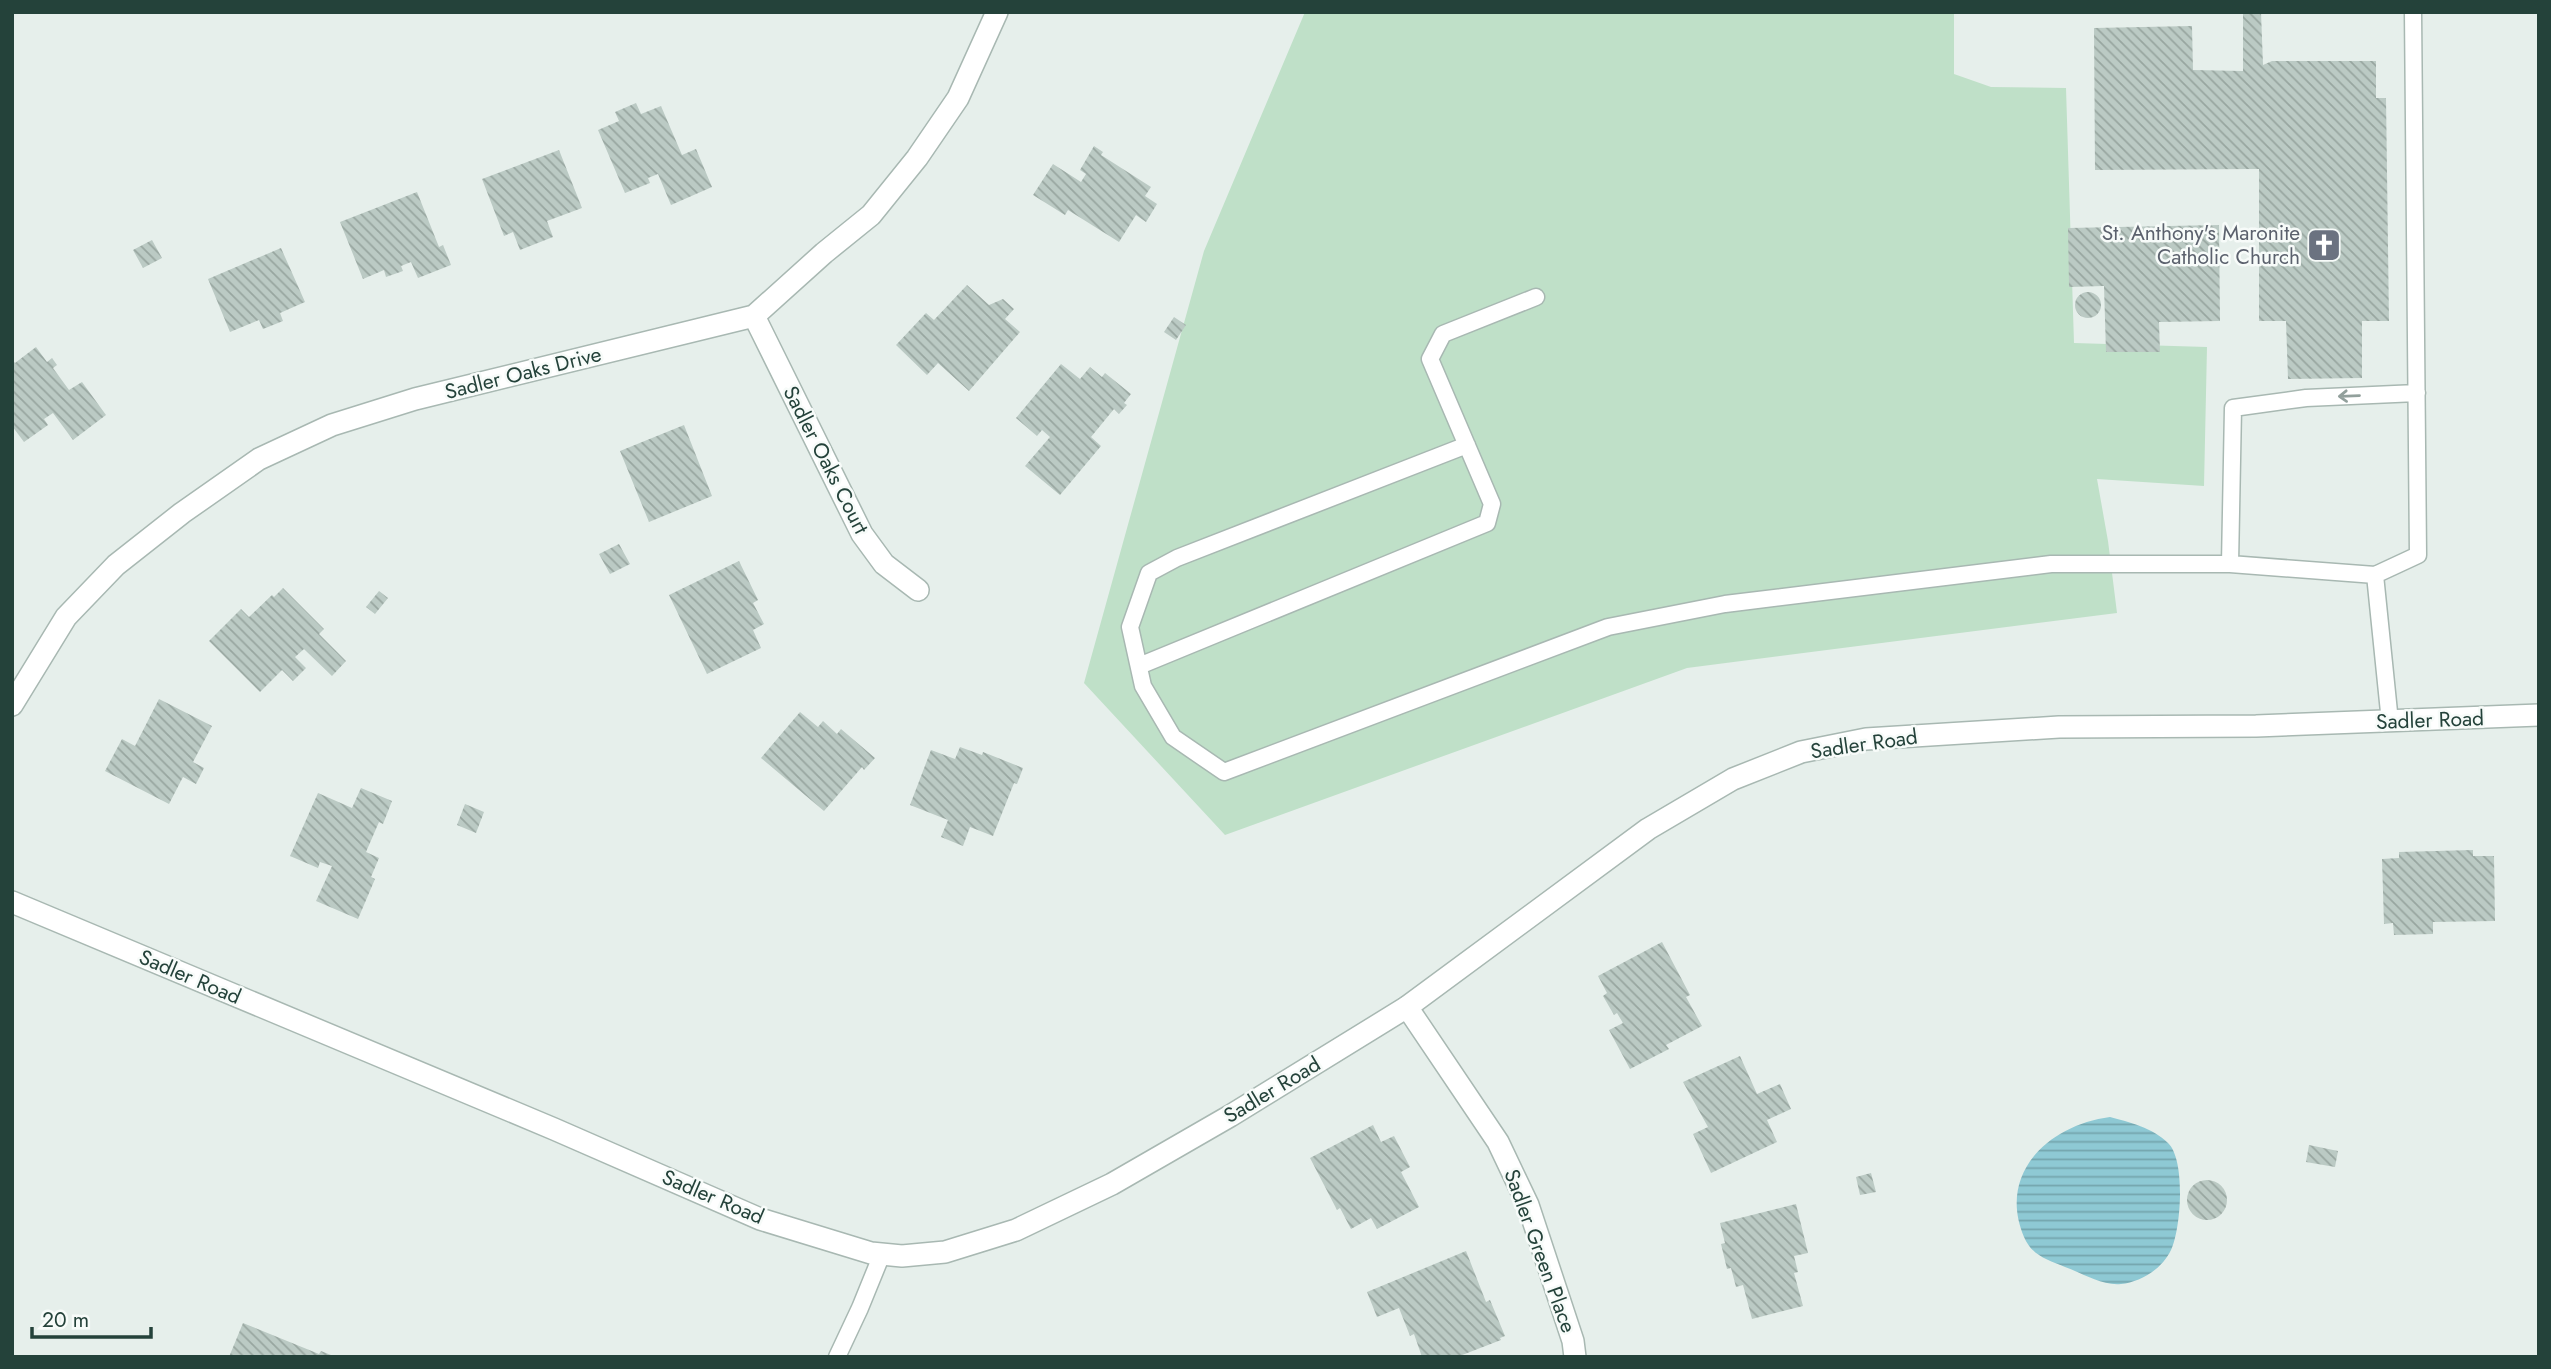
<svg xmlns="http://www.w3.org/2000/svg" width="2551" height="1369" viewBox="0 0 2551 1369" font-family="Jost,sans-serif">
<defs>
<pattern id="water-rules" width="6" height="5" patternUnits="userSpaceOnUse" patternTransform="scale(1.75)"><rect width="6" height="5" fill="#8ec9d4"/><path d="M0 2.5h6" fill="none" stroke="#74a5ad"/></pattern>
<pattern id="building-back-hatch" width="6" height="6" patternUnits="userSpaceOnUse" patternTransform="scale(1.75)"><rect width="6" height="6" fill="#bbcac4"/><path d="M-1 5l2 2M0 0l6 6M5-1l2 2" fill="none" stroke="#98a6a0"/></pattern>
</defs>
<rect width="100%" height="100%" fill="#e6efeb"/>
<path fill="#bfe0c8" d="M1305 12H1954V74L1991 87 2066 88 2074 343 2207 347 2204 486 2097 479 2108 541 2117 613 1687 668 1225 835 1084 683 1204 251Z"/>
<path fill="url(#water-rules)" d="M2110 1117C2129 1122 2153 1128 2168 1143 2186 1160 2181 1229 2171 1250 2162 1269 2141 1282 2121 1284 2102 1286 2082 1273 2065 1267 2048 1260 2032 1256 2024 1237 1997 1173 2049 1125 2110 1117Z"/>
<path fill="url(#building-back-hatch)" d="M2243 12H2261L2263 65 2272 61H2376V98H2386L2389 321H2362V378L2288 379 2286 321H2259V169L2095 170 2094 28 2192 26 2193 70 2243 71Z
M636 103 641 114 661 106 682 155 696 149 712 187 671 205 658 174 648 178 650 183 625 193 598 130 619 121 615 112Z
M1094 146 1103 152 1101 155 1151 187 1145 196 1157 204 1146 222 1136 215 1119 242 1068 210 1065 215 1033 195 1053 164 1081 182 1086 174 1080 170Z
M559 150 582 208 547 221 553 237 520 250 513 232 504 236 482 179Z
M417 192 439 247 443 245 451 265 418 278 411 262 401 266 403 271 386 277 384 270 363 279 340 222Z
M2219 225 2220 321 2159 322 2160 352H2106L2104 286 2069 287 2068 228Z
M152 240 162 258 143 268 133 250Z
M281 248 305 302 280 313 283 321 263 329 259 320 230 332 208 279Z
M967 285 989 305 1003 299 1014 309 1005 319 1020 332 969 391 938 363 927 375 896 345 926 313 934 320Z
M2075 305a13 13 0 1 1 26 0a13 13 0 1 1-26 0Z
M1174 317 1186 325 1176 340 1164 332Z
M36 347 47 362 52 358 57 365 53 368 69 390 82 382 106 415 73 440 53 413 44 419 48 425 24 442 12 426V360L15 363Z
M1061 364 1080 379 1090 367 1102 377 1105 373 1131 394 1124 403 1127 405 1119 414 1114 409 1091 437 1101 446 1060 495 1025 466 1050 437 1042 430 1037 436 1016 418Z
M684 425 712 496 649 522 620 451Z
M619 544 630 564 610 574 599 554Z
M739 561 758 600 753 603 764 624 753 630 761 648 707 674 669 595Z
M283 588 324 629 319 634 346 661 332 676 304 649 295 657 306 668 293 681 282 670 260 692 209 641 241 609 249 617 272 595 274 597Z
M379 591 388 598 375 614 366 607Z
M159 699 212 726 193 762 204 768 196 784 183 777 169 804 105 771 122 739 135 746Z
M800 712 818 727 823 721 837 734 841 729 875 758 864 770 862 767 824 811 761 758Z
M960 747 982 755 983 752 1023 768 1017 784 1014 783 993 836 970 827 963 846 941 837 948 820 910 805 931 750 955 759Z
M361 788 392 801 383 824 379 822 366 852 379 858 371 877 375 879 358 919 316 901 332 866 320 862 318 868 290 856 318 793 352 808Z
M465 804 484 812 476 833 457 825Z
M2473 850V856H2494L2495 921 2433 922V934L2394 935 2393 923 2384 924 2382 859 2399 858V852Z
M1662 942 1690 995 1686 997 1702 1026 1666 1045 1669 1049 1630 1069 1609 1030 1623 1023 1617 1013 1614 1015 1603 996 1607 993 1598 976Z
M1740 1056 1757 1094 1780 1084 1791 1109 1767 1120 1777 1142 1711 1173 1693 1134 1708 1127 1683 1082Z
M1373 1125 1381 1142 1394 1136 1410 1167 1401 1172 1419 1207 1377 1229 1371 1218 1351 1229 1340 1208 1337 1210 1310 1158Z
M2309 1145 2338 1151 2335 1167 2306 1162Z
M1871 1173 1876 1192 1860 1195 1856 1177Z
M2187 1200a20 20 0 1 1 40 0a20 20 0 1 1-40 0Z
M1796 1204 1808 1253 1794 1256 1798 1272 1794 1273 1803 1306 1752 1319 1743 1285 1736 1287 1731 1268 1727 1269 1721 1244 1725 1243 1720 1223Z
M1466 1251 1486 1302 1490 1300 1505 1336 1500 1338 1501 1340 1457 1357H1422L1414 1334 1410 1336 1399 1308 1377 1317 1367 1292Z
M243 1323 319 1354 321 1351 336 1357H229Z"/>
<g fill="none" stroke-linecap="round" stroke-linejoin="round">
<g stroke="#a8b8b2" stroke-width="19">
<path id="service" d="M2413 12 2418 555 2375 575 2230 564 2233 408 2306 398 2417 393
M1467 445 1177 558 1149 573 1130 627 1143 686 1173 737 1224 772 1608 627 1725 604 2051 564H2230
M2375 575 2390 722
M1139 666 1487 523 1492 504 1430 359 1443 334 1536 297
M837 1357 860 1308 882 1254"/>
</g>
<g stroke="#a8b8b2" stroke-width="24">
<path id="minor" d="M754 316 862 534 884 564 918 590
M12 705 66 617 116 565 182 513 259 459 332 425 415 399 754 316 824 253 871 215 917 158 958 98 997 12
M1407 1007 1498 1142 1528 1205 1573 1341 1575 1357"/>
</g>
<g stroke="#a8b8b2" stroke-width="24">
<path id="tertiary" d="M12 902 554 1129 760 1219 871 1253 902 1256 945 1252 1016 1230 1112 1184 1230 1116 1407 1007 1648 829 1733 779 1801 752 1866 739 2059 727 2256 726 2539 715"/>
</g>
<use href="#service" stroke="#fff" stroke-width="16"/>
<use href="#minor" stroke="#fff" stroke-width="21"/>
<use href="#tertiary" stroke="#fff" stroke-width="21"/>
</g>
<defs><path id="oneway-shaft" d="M-6 0H5M1.5-3L5.5 0L1.5 3" fill="none" stroke-width="1.6" stroke-linecap="round" stroke-linejoin="round" transform="scale(1.75)"/></defs>
<use stroke="#92a09c" href="#oneway-shaft" transform="translate(2349 396) rotate(178)"/>
<defs>
<g id="church-square" transform="scale(1.75)"><rect x="-9" y="-9" width="18" height="18" rx="4" fill="#6b7280" stroke="#f7fbf9"/><path d="M-1.2-6h2.4v3.5h3.3v2.4h-3.3V6h-2.4V-.1h-3.3v-2.4h3.3Z" fill="#fff"/></g>
</defs>
<g fill-rule="evenodd">
<use href="#church-square" x="2324" y="245"/>
</g>
<g text-anchor="middle" stroke-width="5" stroke-linejoin="round" paint-order="stroke">
<g font-size="21" fill="#5b616d" stroke="#f7fbf9" text-anchor="end">
<text x="2300" y="240">St. Anthony's Maronite<tspan x="2300" dy="24">Catholic Church</tspan></text>
</g>
<g font-size="21" fill="#24423a" stroke="#f7fbf9">
<text transform="translate(523 373) rotate(-14)" y="7">Sadler Oaks Drive</text>
<text transform="translate(826 460) rotate(63)" y="7">Sadler Oaks Court</text>
<text transform="translate(2430 720) rotate(-2)" y="7">Sadler Road</text>
<text transform="translate(1864 744) rotate(-8)" y="7">Sadler Road</text>
<text transform="translate(190 977) rotate(23)" y="7">Sadler Road</text>
<text transform="translate(1272 1090) rotate(-31)" y="7">Sadler Road</text>
<text transform="translate(713 1197) rotate(23)" y="7">Sadler Road</text>
<text transform="translate(1540 1251) rotate(70)" y="7">Sadler Green Place</text>
</g>
</g>
<rect width="2551" height="1369" fill="none" stroke="#24423a" stroke-width="28"/>
<path d="M32 1327v10h119v-10" fill="none" stroke="#24423a" stroke-width="3.5"/>
<text x="42" y="1327" font-size="21" fill="#24423a" stroke="#f7fbf9" stroke-width="5" paint-order="stroke">20 m</text>
</svg>
